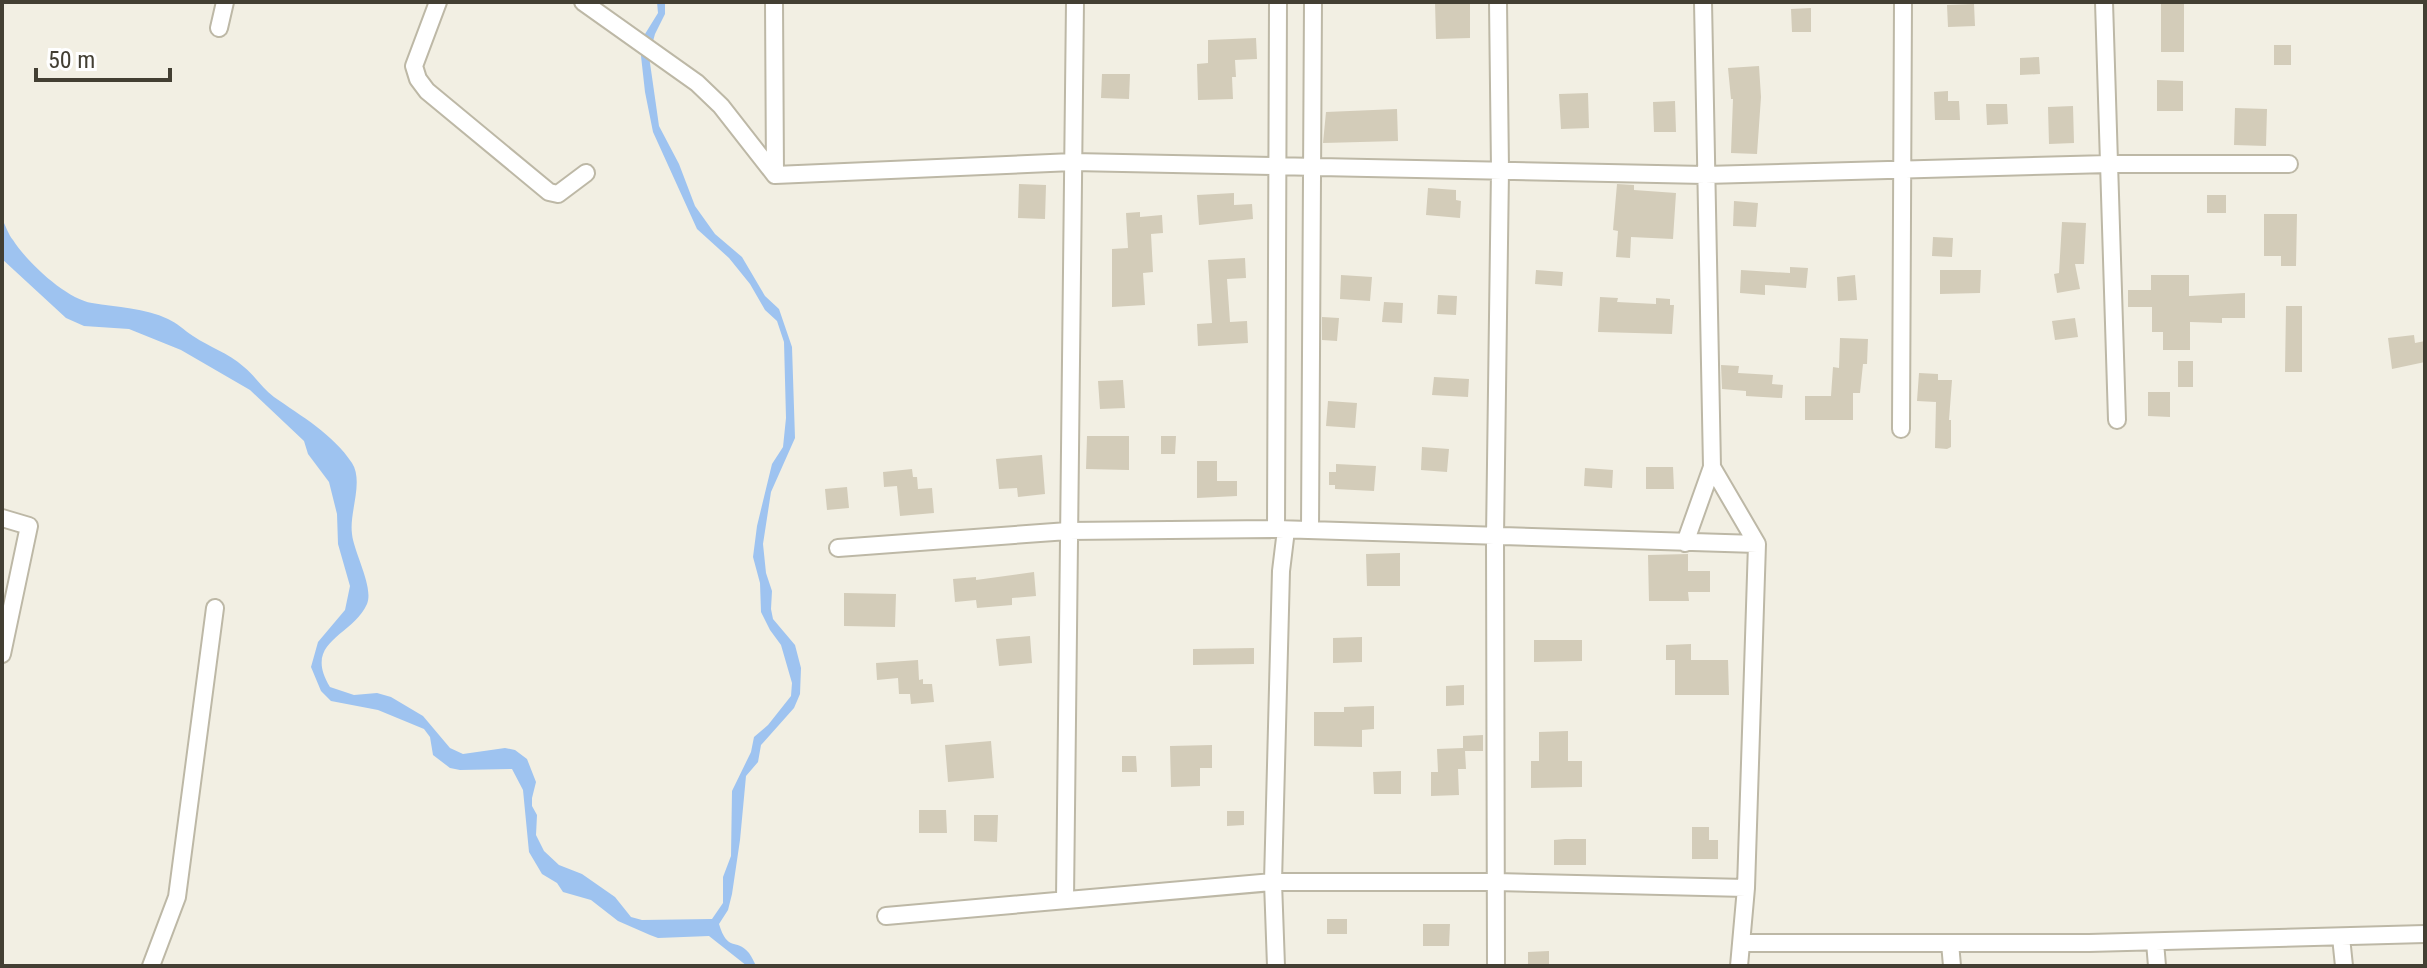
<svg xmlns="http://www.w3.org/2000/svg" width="2427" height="968" viewBox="0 0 2427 968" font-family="'Roboto Condensed',sans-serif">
<rect width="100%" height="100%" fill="#f2efe3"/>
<path fill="#9ec3f0" d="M657 2H665V14L655 34 649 56 659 126 679 164 695 206 715 234 742 257 765 296 779 309 792 347 795 438 771 492 763 544 766 573 772 591 771 609 773 619 795 645 801 668 800 694 794 708 761 745 758 762 746 776 740 840 732 894 728 910 719 924C728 953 735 937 749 953 752 957 754 962 756 966H747L709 936 658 938 650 935 618 921 591 900 563 892 557 883 542 874 529 852 523 790 512 769 460 770 450 768 433 755 430 737 424 729 378 710 331 701 321 691 311 667 318 642 345 610 350 586 338 544 337 514 329 482 308 454 304 441 250 390 181 350 129 329 84 326 66 318 2 259V219C6 226 8 234 13 240 27 262 66 299 92 303 117 307 145 308 168 319 177 323 184 330 193 336 211 348 227 352 244 367 255 376 262 388 274 397 301 416 333 434 352 463 364 482 349 512 352 534 354 553 374 587 367 604 352 637 302 641 330 687L354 695 377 693 391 697 423 716 450 748 463 754 505 748 515 750 527 759 536 782 532 798V806L537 815 536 835 544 851 559 865 582 874 615 897 631 917 642 920 712 919 723 903V877L731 856 732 791 751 752 754 737 768 725 791 696 792 683 781 645 770 630 761 612 760 583 753 557 757 526 772 464 783 447 786 418 784 342 777 321 765 310 750 284 729 258 697 229 653 132 645 92 641 56 645 34 658 13Z"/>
<path fill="#d3ccb9" d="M1435 2H1470V38L1436 39Z
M2161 2H2184V52H2161Z
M1974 4 1975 26 1948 27 1947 5Z
M1811 8V32H1792L1791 9Z
M1256 38 1257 59 1235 60 1236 77H1232L1233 99 1198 100 1197 64 1208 63V40Z
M2274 45H2291V65H2274Z
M2039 57 2040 74 2020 75V58Z
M1759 66 1761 97 1757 154 1731 153 1733 99H1731L1728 68Z
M1102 74H1130L1129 99 1101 98Z
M2157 80 2183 81V111H2157Z
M1948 91V101H1959L1960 120H1935L1934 92Z
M1588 93 1589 128 1561 129 1559 94Z
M1675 101 1676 132H1654L1653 102Z
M1986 104H2007L2008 124 1987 125Z
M2073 106 2074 143 2049 144 2048 107Z
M2235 108 2267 109 2266 146 2234 145Z
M1397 109 1398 141 1323 143 1326 112Z
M1019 184 1046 185 1045 219 1018 218Z
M1617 184 1634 185V190L1676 193 1673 239 1631 237 1630 258 1616 257 1618 231 1613 230Z
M1428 188 1456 190V200L1461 201 1460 218 1426 215Z
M1234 193V205L1252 204 1253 219 1199 225 1197 195Z
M2207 195H2226V213H2207Z
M1734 201 1758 203 1756 227 1733 226Z
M1140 212V217L1162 215 1163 233 1151 234 1153 272 1143 273 1145 305 1112 307V249L1128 248 1126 213Z
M2264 214H2297L2296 266H2281V256H2264Z
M2062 222 2086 223 2084 264H2075L2080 289 2057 293 2054 274 2059 273Z
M1933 237 1953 238 1952 257 1932 256Z
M1245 258 1246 278 1227 279 1230 322 1247 321 1248 343 1198 346 1197 324 1212 323 1208 260Z
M1790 267 1808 268 1806 288 1765 285V295L1740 293 1741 270 1790 273Z
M1536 270 1563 272 1562 286 1535 284Z
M1940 270H1981L1980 293 1940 294Z
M1341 275 1372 277 1370 301 1340 299Z
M1855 275 1857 300 1838 301 1837 277Z
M2151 275H2189V296L2245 293V318H2222V323L2190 322V350H2163V332H2152V307H2128V290H2151Z
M1438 295 1457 296 1456 315 1437 314Z
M1600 297 1618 298 1617 302 1656 304V298L1670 299V305H1674L1672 334 1598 332Z
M1384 302 1403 303 1402 323 1382 322Z
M2286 306H2302V372H2285Z
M1322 317 1339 318 1337 341 1322 340Z
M2075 318 2078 337 2055 340 2052 321Z
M2414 335 2415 343 2425 341V362L2392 369 2388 338Z
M1840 338 1868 339 1867 364H1863L1860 393H1853V420H1805V396H1831L1833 367 1839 368Z
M2178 361H2193V387H2178Z
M1721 365 1739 366 1738 373 1773 375 1772 384 1783 385 1782 398 1746 396V391L1722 389Z
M1919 373 1938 374V380H1952L1949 420H1951V447L1947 449 1935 448 1936 402 1917 401Z
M1434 377 1469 379 1468 397 1432 395Z
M1123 380 1125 408 1100 409 1098 381Z
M2148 392H2170V417L2148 416Z
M1328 401 1357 403 1355 428 1326 426Z
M1087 436H1129V470L1086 469Z
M1161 436H1176L1175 454H1161Z
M1422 447 1449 449 1447 472 1421 470Z
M1042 455 1045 494 1018 497 1017 488 999 489 996 459Z
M1197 461H1217V481H1237V496L1197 498Z
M1336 464 1376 466 1374 491 1335 489V485H1329V472H1336Z
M1646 467H1673L1674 489H1646Z
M1585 468 1613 470 1612 488 1584 486Z
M912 469 913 477H917L918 489 932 488 934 513 900 516 897 486 884 487 883 472Z
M847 487 849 508 827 510 825 489Z
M1400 553V586H1367L1366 554Z
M1688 554V571H1710V592H1688L1689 601H1649L1648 555Z
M1034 572 1036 596 1012 598V605L977 608 976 600 955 602 953 579 976 577V580Z
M844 593 896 594 895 627 844 626Z
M1030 636 1032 663 999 666 996 639Z
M1362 637V662L1333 663V638Z
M1534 640H1582V661L1534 662Z
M1691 644V660H1728L1729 695H1675V660H1666V645Z
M1254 648V664L1193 665V649Z
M918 660 919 680 923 679V684H932L934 702 911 704 910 694H899L898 678 877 680 876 663Z
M1464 685V705L1446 706V686Z
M1374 706V729L1362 730V747L1314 746V712H1344V707Z
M1568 731V761H1582V787L1531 788V761H1539V732Z
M1483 735V751H1465L1466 769H1458L1459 795 1431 796V772H1438L1437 749 1463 748V736Z
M991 741 994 778 948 782 945 745Z
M1212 745V768H1200V786L1171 787 1170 746Z
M1122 756H1136L1137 772H1122Z
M1401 771V794H1374L1373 772Z
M919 810H946L947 833H919Z
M1227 811H1244V825L1227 826Z
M974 815H998L997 842 974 841Z
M1692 827H1709V840H1718V859H1692Z
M1565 839H1586V865H1554V840Z
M1327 919H1347V934H1327Z
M1423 924H1450L1449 946H1423Z
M1549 951V966H1528V952Z"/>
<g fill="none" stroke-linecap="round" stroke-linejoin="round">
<g stroke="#bdb8a6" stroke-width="20">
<path id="minor" d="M438 2 414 66 418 79 427 91 549 192 558 194 586 173
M583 2 697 83 721 106 775 175 1073 162 1705 175 2109 164H2289
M774 2 775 175
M2104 2 2117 420
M219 28 225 2
M1901 429 1903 2
M2 518 29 526 2 654
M1276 529 1278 2
M1310 530 1313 2
M1685 543 1712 467 1703 2
M838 548 1068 531 1276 529 1757 544 1712 467
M1065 900 1075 2
M886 916 1273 882H1496L1746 888
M2341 937 2344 966
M2155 942 2157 966
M1741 943H2089L2425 934
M1950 943 1952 966
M151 966 177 897 215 608
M1276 966 1273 882 1281 571 1286 530
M1496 966 1495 537 1500 170 1498 2
M1739 966 1746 888 1757 544"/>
</g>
<use href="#minor" stroke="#fff" stroke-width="16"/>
</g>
<rect width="2427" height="968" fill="none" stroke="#433f33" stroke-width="8"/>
<path d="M36 68v12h134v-12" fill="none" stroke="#433f33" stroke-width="4"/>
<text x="48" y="68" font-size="24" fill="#433f33" stroke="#ffffff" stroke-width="6" paint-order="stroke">50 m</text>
</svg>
